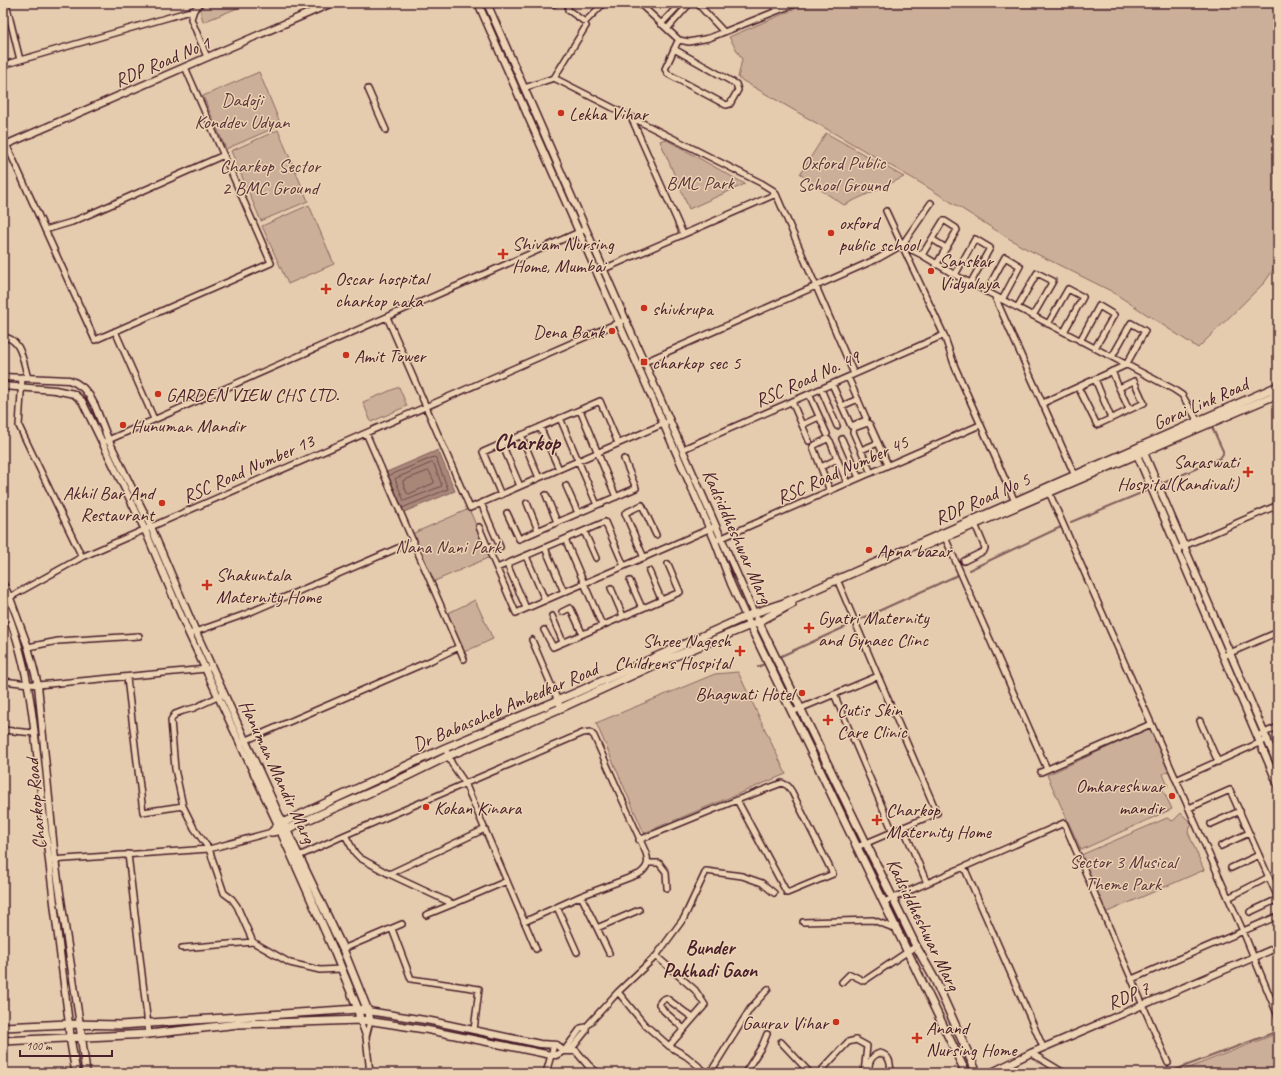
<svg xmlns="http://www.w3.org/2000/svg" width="1281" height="1076" viewBox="0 0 1281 1076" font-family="Caveat,sans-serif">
<rect width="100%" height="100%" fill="#e5ccae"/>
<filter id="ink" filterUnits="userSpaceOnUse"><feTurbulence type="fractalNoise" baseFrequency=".025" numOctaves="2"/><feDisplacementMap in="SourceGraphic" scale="8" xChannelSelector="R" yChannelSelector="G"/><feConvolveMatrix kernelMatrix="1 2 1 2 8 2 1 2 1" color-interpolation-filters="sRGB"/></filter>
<g filter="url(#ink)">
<path fill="#cbaf98" stroke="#8a6762" d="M203 3H250L203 22 200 8Z
M809 3H1278V262L1265 282 1198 348 1111 291 1021 246 919 182 738 78 742 59 729 37Z
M259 72 281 125 226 149 203 96Z
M278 130 308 201 261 221 231 151Z
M826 133 904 177 844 205 818 188 800 174Z
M665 139 745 184 689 209 660 141Z
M309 205 334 264 288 284 262 226Z
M399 387 407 406 371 422 363 402Z
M469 509 490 557 428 584 407 536Z
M475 600 493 639 464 652 446 614Z
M738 672 786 774 644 833 596 723 715 674Z
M1150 728 1169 771 1163 774 1168 786 1162 788 1172 809 1081 850 1047 775Z
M1181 813 1192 824 1188 832 1204 870 1105 913 1081 855 1167 818 1173 821Z
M1278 1033V1073H1176Z"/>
<path fill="#a88779" stroke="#825d5a" d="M438 450 455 491 399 514 382 474Z"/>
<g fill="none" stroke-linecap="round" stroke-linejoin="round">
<path stroke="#70494a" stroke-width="1" d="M432 463 434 464 442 486 404 501 395 479Z
M429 471 434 481V483L409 494 407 493 403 483V481Z
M388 476 434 457 436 458 448 489 402 508"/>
<path stroke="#825d5a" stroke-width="2" d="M1159 485 1220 458 1223 454V451L1212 427
M1071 522 1146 491
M969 570 1063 526
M861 619 960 574
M779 657 854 623
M758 667 766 663
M1167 1073 1278 1031"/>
<g stroke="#4a1f2b" stroke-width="8">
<path id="minor" d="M6 3 20 60
M201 3 194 10 191 19 207 57
M550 3 554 4 556 3
M571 3 568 6V10L585 22 604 3
M639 3 679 40 689 42 709 38 797 3
M697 3 724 32
M771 3 779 10
M661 24 681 3
M667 29 690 3
M674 49 736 84 738 90 730 104 726 105 668 74 665 69 677 43 679 40
M3 65 194 10
M554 78 761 183 774 191
M524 88 554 78 586 26
M368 89 386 130
M631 117 683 234
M3 137 95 340 271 263 185 67
M886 211 944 335 955 367 1016 504
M45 230 72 222 224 155
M932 239 946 248
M902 245 922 255 955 275 1173 389 1182 395 1199 423
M922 255 943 221H945L956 228 957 230 936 265
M597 272 776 194 854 374
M955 275 975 239 990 248 970 284
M986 292 1005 257 1020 266 1002 300
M995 297 1076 478
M1018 306 1037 273 1053 281 1034 314
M387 317 470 508 670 421
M1048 324 1068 289 1083 297 1064 332
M115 331 154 419
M3 337C22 338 23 363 28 378
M1080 341 1099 306 1114 315 1095 348
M638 365 879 258 902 245 931 203
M1095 379 1111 418
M832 384 851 426 866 420V418L848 377
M1078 387 1097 425 1144 403 1134 381 1119 388 1112 371
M1119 388 1129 409
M821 389 837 426
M809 394 827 434
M1043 403 1126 365 1145 331 1131 323 1112 357
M793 404 809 441
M842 406 858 399
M580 410 616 497
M560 418 597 505
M802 425 819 417
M540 427 559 469
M366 433 464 659
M521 435 539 478
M842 439 859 478
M106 441 586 229
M502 444 520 486
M683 449 944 335
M861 450 878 443
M821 467 837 459
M871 473 853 432 854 428 868 423 870 425 888 465
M566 486 578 513
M1048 490 1243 931 1278 1016
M830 491 813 447 815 445 827 439 830 441 847 483
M501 495 483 452 600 401 618 443
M546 495 557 522
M481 503 500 547
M527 503 538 530
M507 513 519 539 636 488 624 459
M479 527 516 613 716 526
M584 531 596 558
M944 535 1047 769
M565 539 602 625
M715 541 980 425
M545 548 564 592
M1177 549 1278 505
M526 556 545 600
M82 557 622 321
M644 558 625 513 642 505 656 535
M964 561 984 551 985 548 975 524
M507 564 526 608
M497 568 605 522 624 566
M649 571 661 599
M630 581 642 608
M839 584 878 676
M611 588 623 616
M3 601 82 557 19 426 22 377
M562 612 570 608 572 611 582 633
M552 616 563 642
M544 630 553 647 680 592 668 564
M189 634 246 614 414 541
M532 640 561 708
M28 647 58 641 139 636
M1223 656 1278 632
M127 678 143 812 183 806 175 769 171 720 175 714 183 711 194 708 224 694
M3 681 38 685 206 669 209 668
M834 694 893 832
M792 712 878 676 937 813 857 847
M1200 721 1218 762
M3 730 34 733
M1257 736 1278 727
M240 743 432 660 459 647
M445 748 452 764 465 783 536 949
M1041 772 1151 724
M1176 780 1268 739
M1189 808 1230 790 1278 898
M1211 824 1240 811
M903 827 927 883
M485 829 389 874 453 904 507 881
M345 835 583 733 590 732 594 736 646 853C649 862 648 868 639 874L581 896 524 922
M639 840 737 800 782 783 788 786 792 792 833 874 787 893 737 800
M1221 846 1249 833
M128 854 149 1034
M299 856 345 835 355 853 360 858 389 874
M51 860 209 849 272 832
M648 863H659L666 872 667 888
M964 867 1043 1047
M1231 868 1259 855
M581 896 597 928 639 910
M1228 898 1269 877
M884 902 1064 823 1168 1063
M557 907 577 952
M1250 912 1278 899
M426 915 453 904
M803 922 873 920 896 929
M597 928 609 953
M392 929 411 979 479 989 474 1030
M253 942 290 963 320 970 341 969
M182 948 253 942 237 906 232 899 224 893 209 849 194 828 183 806
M343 949 402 924
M656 956 695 990 705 1005 684 1029
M1132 979 1278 916
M842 982 850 974 864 981 916 946
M618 992 644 1024 669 1046 684 1029 664 1011 659 1004 662 1000 666 998 693 1018
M360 1020 366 1037 370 1073
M366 1037 370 1021
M781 1042 810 1073
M669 1046 686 1056 707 1073
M564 1051 581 1028 586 1027 618 992 656 956 684 918 706 871 742 876 762 883 774 893
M570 1051 586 1031V1027
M1031 1053 1064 1073
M546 1073 554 1045
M710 1073 750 1009 768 989
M745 1073 762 1046 767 1034
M819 1073 848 1042 856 1040 867 1046 864 1073
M868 1073C869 1063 870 1056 880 1053 891 1056 890 1064 891 1073"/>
</g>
<g stroke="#4a1f2b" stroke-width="9">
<path id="tertiary" d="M478 3 715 541 731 584 746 617
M487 3 754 613
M3 146 332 3
M3 377 69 380 76 383 83 388 89 395 95 406 108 439 151 527 196 632 283 823
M3 386 55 390 74 394 82 401 145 530 189 634 278 825
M1142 448 1278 765
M1135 450 1278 785
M3 584 10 598 28 647 38 685 55 860 80 1025
M3 602C32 667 35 740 43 810 51 881 60 953 69 1024
M368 1011 431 1021 540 1044 557 1045 563 1051
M370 1021 428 1030 551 1055H556L563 1051H576L588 1065 597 1073
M990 1073 1031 1053 1278 947"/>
</g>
<g stroke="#4a1f2b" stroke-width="10">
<path id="secondary" d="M922 547 1278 394
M757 619 916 946 935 980 977 1073
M748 621 966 1073
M279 827 335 953 358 1009 360 1020
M272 832 278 825 445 748 573 694 754 613 784 603 1278 386
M272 832 287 829 405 777 448 756 561 708 661 662 758 622 792 604
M69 1024 70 1037 76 1073
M80 1025 86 1073
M3 1027 69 1024 121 1025 358 1009 368 1011
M3 1041 149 1034 239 1024 360 1020 370 1021 368 1011 343 949 284 825"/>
</g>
<use href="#minor" stroke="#ebd3b3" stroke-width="5"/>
<use href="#tertiary" stroke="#ebd3b3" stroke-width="6"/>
<use href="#secondary" stroke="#ebd3b3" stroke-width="7"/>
</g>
</g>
<g fill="#c8321e" stroke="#ebd3b3" stroke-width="1.5">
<circle cx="561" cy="113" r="4"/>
<circle cx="831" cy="233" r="4"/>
<path d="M501 248h4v4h4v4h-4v4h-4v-4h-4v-4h4z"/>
<circle cx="931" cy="271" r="4"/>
<path d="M324 283h4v4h4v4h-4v4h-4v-4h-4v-4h4z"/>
<circle cx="644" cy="308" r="4"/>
<circle cx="612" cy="331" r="4"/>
<circle cx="346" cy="355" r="4"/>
<rect x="640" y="358" width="8" height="8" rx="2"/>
<circle cx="158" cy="394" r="4"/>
<circle cx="123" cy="425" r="4"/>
<path d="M1246 466h4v4h4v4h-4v4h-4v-4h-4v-4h4z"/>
<circle cx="162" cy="503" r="4"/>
<circle cx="869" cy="550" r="4"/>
<path d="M205 579h4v4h4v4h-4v4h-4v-4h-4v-4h4z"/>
<path d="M807 622h4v4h4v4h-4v4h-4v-4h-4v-4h4z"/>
<path d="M738 645h4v4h4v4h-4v4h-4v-4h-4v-4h4z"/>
<circle cx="802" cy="693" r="4"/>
<path d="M826 714h4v4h4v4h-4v4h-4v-4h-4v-4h4z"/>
<circle cx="1172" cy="796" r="4"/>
<circle cx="426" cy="807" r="4"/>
<path d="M875 814h4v4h4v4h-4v4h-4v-4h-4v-4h4z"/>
<circle cx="836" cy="1022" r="4"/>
<path d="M915 1032h4v4h4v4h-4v4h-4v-4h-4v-4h4z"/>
</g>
<g text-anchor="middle" stroke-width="3" stroke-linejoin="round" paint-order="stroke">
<g font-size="19" fill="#4a1f2b" stroke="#ebd3b3">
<text transform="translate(162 61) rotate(-23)" y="7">RDP Road No 1</text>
<text transform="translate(807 378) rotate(-24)" y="7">RSC Road No. 49</text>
<text transform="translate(1200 403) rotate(-24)" y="7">Gorai Link Road</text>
<text transform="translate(248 468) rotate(-24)" y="7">RSC Road Number 13</text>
<text transform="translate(842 469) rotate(-24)" y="7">RSC Road Number 45</text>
<text transform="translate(982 498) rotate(-24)" y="7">RDP Road No 5</text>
<text transform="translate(738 536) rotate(66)" y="7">Kadsiddheshwar Marg</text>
<text transform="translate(505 706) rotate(-23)" y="7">Dr Babasaheb Ambedkar Road</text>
<text transform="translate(278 771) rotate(65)" y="7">Hanuman Mandir Marg</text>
<text transform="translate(35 804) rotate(-95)" y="7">Charkop Road</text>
<text transform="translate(924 924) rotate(64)" y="7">Kadsiddheshwar Marg</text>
<text transform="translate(1128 995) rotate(-23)" y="7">RDP 7</text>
</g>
<g font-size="19" fill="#5d353b" stroke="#ebd3b3">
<text x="242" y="106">Dadoji<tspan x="242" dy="22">Konddev Udyan</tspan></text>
<text x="843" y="169">Oxford Public<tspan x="843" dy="22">School Ground</tspan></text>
<text x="270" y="172">Charkop Sector<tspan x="270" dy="22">2 BMC Ground</tspan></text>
<text x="700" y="189">BMC Park</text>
<text x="448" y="553">Nana Nani Park</text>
<text x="1123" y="868">Sector 3 Musical<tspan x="1123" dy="22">Theme Park</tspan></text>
</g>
<g font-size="19" fill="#4a1f2b" stroke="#ebd3b3" text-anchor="start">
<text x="569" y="120">Lekha Vihar</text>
<text x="839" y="229">oxford<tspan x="839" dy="22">public school</tspan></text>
<text x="512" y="250">Shivam Nursing<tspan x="512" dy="22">Home, Mumbai</tspan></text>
<text x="939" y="267">Sanskar<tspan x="939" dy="22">Vidyalaya</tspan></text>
<text x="335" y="285">Oscar hospital<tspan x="335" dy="22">charkop naka</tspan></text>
<text x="652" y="315">shivkrupa</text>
<text x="604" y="338" text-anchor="end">Dena Bank</text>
<text x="354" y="362">Amit Tower</text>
<text x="652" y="369">charkop sec 5</text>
<text x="166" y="401">GARDEN VIEW CHS LTD.</text>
<text x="131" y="432">Hunuman Mandir</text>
<text x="1239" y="468" text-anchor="end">Saraswati<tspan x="1239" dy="22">Hospital(Kandivali)</tspan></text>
<text x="154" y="499" text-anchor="end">Akhil Bar And<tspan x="154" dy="22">Restaurant</tspan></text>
<text x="877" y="557">Apna bazar</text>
<text x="216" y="581">Shakuntala<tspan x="216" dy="22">Maternity Home</tspan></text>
<text x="818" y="624">Gyatri Maternity<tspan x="818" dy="22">and Gynaec Clinc</tspan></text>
<text x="731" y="647" text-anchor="end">Shree Nagesh<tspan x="731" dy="22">Childrens Hospital</tspan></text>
<text x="794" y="700" text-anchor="end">Bhagwati Hotel</text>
<text x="837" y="716">Cutis Skin<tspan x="837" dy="22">Care Clinic</tspan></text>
<text x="1164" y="792" text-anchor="end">Omkareshwar<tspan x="1164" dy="22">mandir</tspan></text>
<text x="434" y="814">Kokan Kinara</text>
<text x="886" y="816">Charkop<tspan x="886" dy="22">Maternity Home</tspan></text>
<text x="828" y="1029" text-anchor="end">Gaurav Vihar</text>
<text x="926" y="1034">Anand<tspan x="926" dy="22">Nursing Home</tspan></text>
</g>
<g font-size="20" font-weight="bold" fill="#4a1f2b" stroke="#ebd3b3">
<text x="710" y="954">Bunder<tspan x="710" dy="23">Pakhadi Gaon</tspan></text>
</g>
<g font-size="23" font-weight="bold" fill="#4a1f2b" stroke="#ebd3b3">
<text x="527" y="450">Charkop</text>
</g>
</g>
<rect width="1281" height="1076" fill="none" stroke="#ebd3b3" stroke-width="16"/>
<rect x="8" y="8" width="1265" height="1060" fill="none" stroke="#4a1f2b" stroke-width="1.5" filter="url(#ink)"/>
<path d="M20 1050v6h92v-6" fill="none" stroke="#4a1f2b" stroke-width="2"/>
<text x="26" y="1050" font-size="12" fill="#4a1f2b" stroke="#ebd3b3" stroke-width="3" paint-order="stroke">100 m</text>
</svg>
